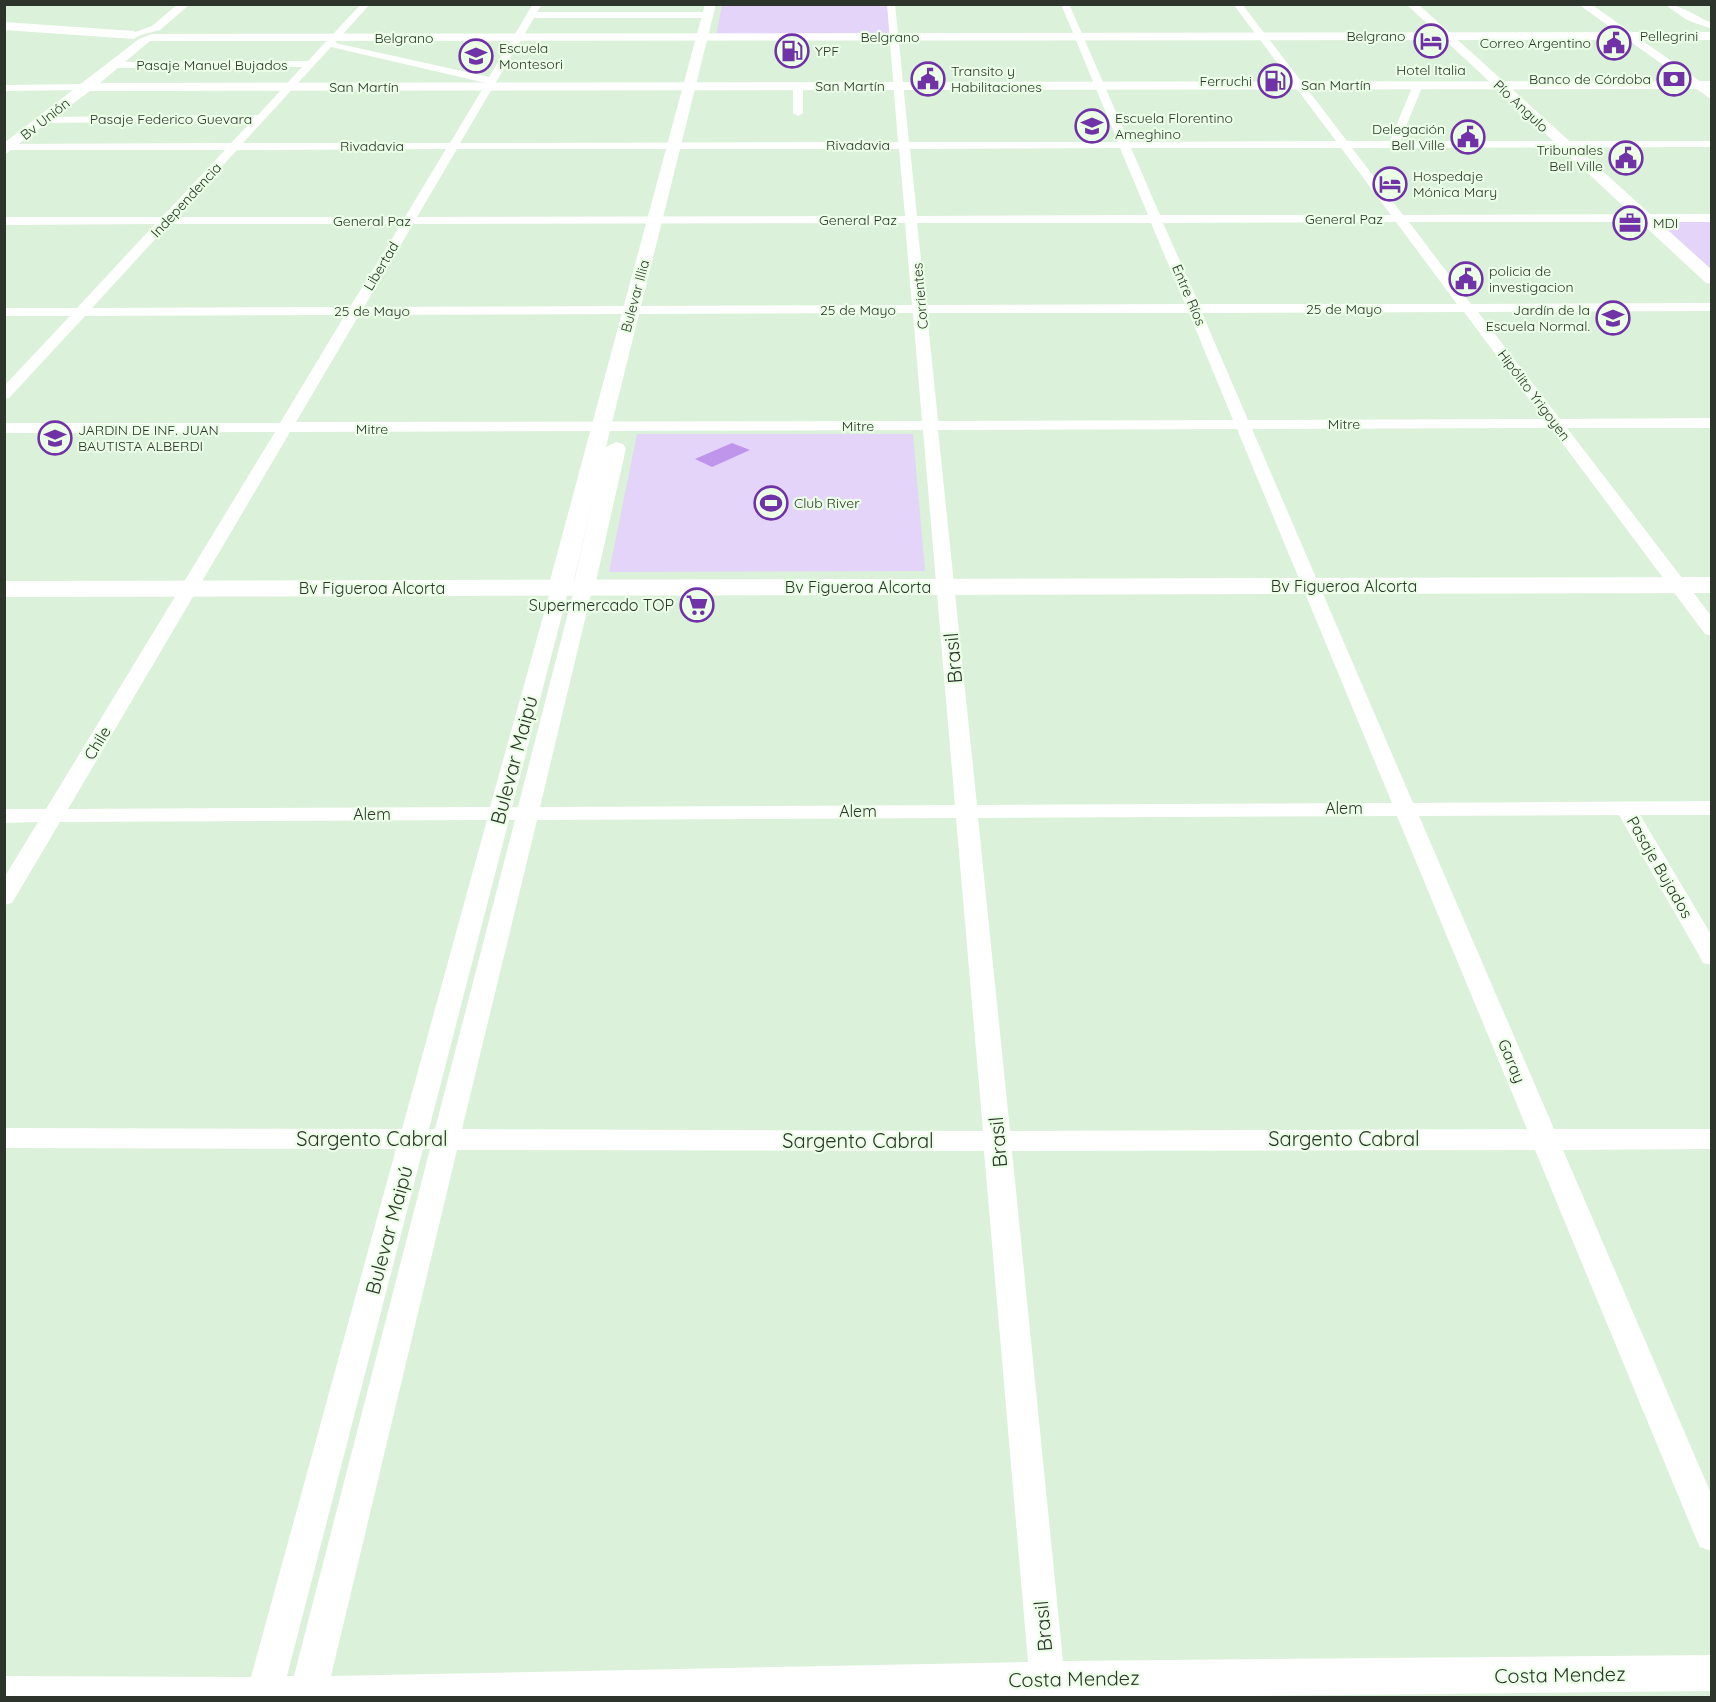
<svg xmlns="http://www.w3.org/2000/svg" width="1716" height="1702" viewBox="0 0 1716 1702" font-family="Quicksand,sans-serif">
<rect width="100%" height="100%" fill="#dcf1d9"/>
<path fill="#e4d4f9" d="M722 5H889L891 35 716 36Z
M1711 221V270L1657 222Z
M637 434H913L925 571 609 572Z"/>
<path fill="#bf95ec" d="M732 443 750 450 712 467 695 459Z"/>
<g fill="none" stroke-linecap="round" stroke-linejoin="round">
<path fill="#fff" fill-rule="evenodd" d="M361 4H370L335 43 489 77 533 4H542L537 12H708L712 15 708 18H534L460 143 898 142 887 4H895L909 142H1118L1061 4H1069L1129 142 1336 141 1233 4H1242L1347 141H1390L1413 85 1418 82 1423 85 1400 141H1712V147L1352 148 1403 215 1712 214V222H1409L1471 304 1712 303V311L1478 312 1560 419 1712 418V428H1567L1712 617V636L1705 634 1551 428 1252 429 1413 803 1712 801V815H1640L1712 936V965L1703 963 1700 957 1619 815 1419 816 1554 1129H1712V1149L1563 1150 1712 1496V1551L1700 1547 1695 1536 1535 1150 1012 1151 1063 1661 1712 1655V1691L1067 1698H4V1676L251 1677 396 1149 4 1148V1128L402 1129 487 820 60 822 12 903 4 905V878L38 822 4 823V809H46L275 432 4 433V423H280L345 315 85 316 9 398 4 399V386L70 316H4V308H77L155 224 4 225V217H162L225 150H4V144L231 143 252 121 44 123 39 120 44 117 258 115 302 67 113 68 108 65 113 62 308 61ZM331 47 486 83 450 143H243ZM1120 148 1148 215 917 216 910 149ZM1131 148H1341L1391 215H1160ZM446 149 405 217H175L237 150ZM457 149H899L905 216 417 217ZM1396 222 1457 304H1199L1163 223ZM905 223 912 305 364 307 413 224ZM917 223H1151L1185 304 926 305ZM169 224H401L350 307 92 308ZM1464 312 1544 419 1248 420 1202 313ZM913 313 922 421 296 422 359 315ZM927 313H1189L1233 420 938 421ZM1237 429 1392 803 977 805 938 430ZM923 430 955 805 540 807 593 586 584 581 575 586 518 807H512L569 588 560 583 551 588 490 807 68 809 290 432ZM1397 816 1527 1129 1010 1131 978 818ZM956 818 983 1131 462 1129 537 820ZM509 820H515L435 1129H429ZM423 1149H430L294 1676H287ZM457 1150 984 1151 1028 1662 331 1676Z
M1664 4C1681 4 1696 17 1712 23V29L1687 20Z
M798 83 803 86V113L798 116 793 113V86Z
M4 85 85 84 90 87 85 90 4 91Z"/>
<path fill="#fff" fill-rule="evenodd" d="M178 4H190L160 30 133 37V33L152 26Z
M705 4H716L606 447 616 442 623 444 626 448 595 586 592 591H576L573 586 594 495 572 588 568 593H552L548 588Z
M1406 4H1418L1712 270V284L1706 283Z
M1578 4H1591L1712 90V100Z"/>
<path fill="#fff" fill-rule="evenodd" d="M4 22 134 31 140 35 134 39 4 30Z
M1712 32V40L150 41 100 83 1712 81V89L90 91 4 155V143L139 39 152 34Z
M1712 577V593L4 597V581Z"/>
</g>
<defs>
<g id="hotel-ring" transform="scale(1.725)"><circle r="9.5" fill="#eaffe6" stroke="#7132a7" stroke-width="1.5"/><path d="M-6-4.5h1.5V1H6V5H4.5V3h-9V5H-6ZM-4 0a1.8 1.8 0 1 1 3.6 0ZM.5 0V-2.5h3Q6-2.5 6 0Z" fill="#7132a7"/></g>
<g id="civic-ring" transform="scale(1.725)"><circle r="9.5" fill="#eaffe6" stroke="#7132a7" stroke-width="1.5"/><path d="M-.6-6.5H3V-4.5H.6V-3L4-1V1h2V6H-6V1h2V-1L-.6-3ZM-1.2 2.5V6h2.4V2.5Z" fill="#7132a7"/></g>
<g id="fuel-ring" transform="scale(1.725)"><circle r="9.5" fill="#eaffe6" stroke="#7132a7" stroke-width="1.5"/><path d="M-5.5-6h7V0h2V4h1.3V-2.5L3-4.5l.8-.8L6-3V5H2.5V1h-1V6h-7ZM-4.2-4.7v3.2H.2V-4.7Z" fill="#7132a7"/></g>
<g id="school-ring" transform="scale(1.725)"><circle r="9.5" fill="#eaffe6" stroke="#7132a7" stroke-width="1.5"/><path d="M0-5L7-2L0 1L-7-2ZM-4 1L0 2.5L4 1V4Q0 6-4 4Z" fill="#7132a7"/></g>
<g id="bank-ring" transform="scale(1.725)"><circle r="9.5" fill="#eaffe6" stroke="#7132a7" stroke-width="1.5"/><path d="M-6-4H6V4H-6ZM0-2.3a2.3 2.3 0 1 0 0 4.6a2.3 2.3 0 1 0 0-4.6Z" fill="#7132a7"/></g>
<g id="office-ring" transform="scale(1.725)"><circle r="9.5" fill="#eaffe6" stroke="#7132a7" stroke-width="1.5"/><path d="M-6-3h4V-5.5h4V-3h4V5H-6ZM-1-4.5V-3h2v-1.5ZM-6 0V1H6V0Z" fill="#7132a7"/></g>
<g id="stadium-ring" transform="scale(1.725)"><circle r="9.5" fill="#eaffe6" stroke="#7132a7" stroke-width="1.5"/><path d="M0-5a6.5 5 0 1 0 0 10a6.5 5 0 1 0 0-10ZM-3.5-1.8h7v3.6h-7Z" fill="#7132a7"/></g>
<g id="supermarket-ring" transform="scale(1.725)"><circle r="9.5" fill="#eaffe6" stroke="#7132a7" stroke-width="1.5"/><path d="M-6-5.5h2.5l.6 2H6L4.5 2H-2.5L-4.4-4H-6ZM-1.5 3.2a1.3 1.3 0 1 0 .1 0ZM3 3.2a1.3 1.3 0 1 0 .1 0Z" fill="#7132a7"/></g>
</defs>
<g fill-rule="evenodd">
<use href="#hotel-ring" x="1431" y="41"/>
<use href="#civic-ring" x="1614" y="43"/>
<use href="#fuel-ring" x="792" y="51"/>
<use href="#school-ring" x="476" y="56"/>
<use href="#civic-ring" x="928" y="79"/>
<use href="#bank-ring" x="1674" y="79"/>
<use href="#fuel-ring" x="1275" y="81"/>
<use href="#school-ring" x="1092" y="126"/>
<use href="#civic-ring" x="1468" y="137"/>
<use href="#civic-ring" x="1626" y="158"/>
<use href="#hotel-ring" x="1390" y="184"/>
<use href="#office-ring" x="1630" y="223"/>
<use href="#civic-ring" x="1466" y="279"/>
<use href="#school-ring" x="1613" y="318"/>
<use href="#school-ring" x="55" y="438"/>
<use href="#stadium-ring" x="771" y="503"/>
<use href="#supermarket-ring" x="697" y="605"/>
</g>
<g text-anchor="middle" stroke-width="4.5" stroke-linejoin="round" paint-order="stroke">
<g font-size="14" fill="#2c342b" stroke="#eaffe6">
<text x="1376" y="41">Belgrano</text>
<text x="1669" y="41">Pellegrini</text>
<text x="890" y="42">Belgrano</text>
<text x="404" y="43">Belgrano</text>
<text x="212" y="70">Pasaje Manuel Bujados</text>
<text x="1336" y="90">San Martín</text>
<text x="850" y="91">San Martín</text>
<text x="364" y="92">San Martín</text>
<text transform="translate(1521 106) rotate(43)" y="5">Pío Angulo</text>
<text transform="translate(45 119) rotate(-38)" y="5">Bv Unión</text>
<text x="171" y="124">Pasaje Federico Guevara</text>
<text x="858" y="150">Rivadavia</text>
<text x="372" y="151">Rivadavia</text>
<text transform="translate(186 200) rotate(-47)" y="5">Independencia</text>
<text x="1344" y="224">General Paz</text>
<text x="858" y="225">General Paz</text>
<text x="372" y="226">General Paz</text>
<text transform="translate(381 266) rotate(-59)" y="5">Libertad</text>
<text transform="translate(1189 295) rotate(67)" y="5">Entre Ríos</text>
<text transform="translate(635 296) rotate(-75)" y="5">Bulevar Illia</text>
<text transform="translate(920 296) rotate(-95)" y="5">Corrientes</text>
<text x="1344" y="314">25 de Mayo</text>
<text x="858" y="315">25 de Mayo</text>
<text x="372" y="316">25 de Mayo</text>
<text transform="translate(1534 395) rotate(53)" y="5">Hipólito Yrigoyen</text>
<text x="1344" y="429">Mitre</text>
<text x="858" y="431">Mitre</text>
<text x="372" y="434">Mitre</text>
</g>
<g font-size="14" fill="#2c342b" stroke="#eaffe6" text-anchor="start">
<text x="1591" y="48" text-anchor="end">Correo Argentino</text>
<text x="499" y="53">Escuela<tspan x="499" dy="16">Montesori</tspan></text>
<text x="815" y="56">YPF</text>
<text x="1431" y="75" text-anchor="middle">Hotel Italia</text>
<text x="951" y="76">Transito y<tspan x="951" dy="16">Habilitaciones</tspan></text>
<text x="1651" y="84" text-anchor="end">Banco de Córdoba</text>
<text x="1252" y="86" text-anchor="end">Ferruchi</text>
<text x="1115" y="123">Escuela Florentino<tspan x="1115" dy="16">Ameghino</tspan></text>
<text x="1445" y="134" text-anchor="end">Delegación<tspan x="1445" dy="16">Bell Ville</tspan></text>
<text x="1603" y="155" text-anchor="end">Tribunales<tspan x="1603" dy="16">Bell Ville</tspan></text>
<text x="1413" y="181">Hospedaje<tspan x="1413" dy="16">Mónica Mary</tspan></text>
<text x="1653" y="228">MDI</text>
<text x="1489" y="276">policia de<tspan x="1489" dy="16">investigacion</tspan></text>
<text x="1590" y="315" text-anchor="end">Jardín de la<tspan x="1590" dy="16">Escuela Normal.</tspan></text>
<text x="78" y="435">JARDIN DE INF. JUAN<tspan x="78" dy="16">BAUTISTA ALBERDI</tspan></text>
<text x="794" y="508">Club River</text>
</g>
<g font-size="16" fill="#2c342b" stroke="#eaffe6">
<text x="1344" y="592">Bv Figueroa Alcorta</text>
<text x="858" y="593">Bv Figueroa Alcorta</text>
<text x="372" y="594">Bv Figueroa Alcorta</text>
<text transform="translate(97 743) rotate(-59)" y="6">Chile</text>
<text x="1344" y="814">Alem</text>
<text x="858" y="817">Alem</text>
<text x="372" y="820">Alem</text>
<text transform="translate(1660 867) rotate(60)" y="6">Pasaje Bujados</text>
<text transform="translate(1512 1061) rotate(67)" y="6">Garay</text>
</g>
<g font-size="16" fill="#2c342b" stroke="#eaffe6" text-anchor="end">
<text x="674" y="611">Supermercado TOP</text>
</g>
<g font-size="20" fill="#2c342b" stroke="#eaffe6">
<text transform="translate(953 658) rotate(-95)" y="7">Brasil</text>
<text transform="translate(514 760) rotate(-75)" y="7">Bulevar Maipú</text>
<text x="372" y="1146">Sargento Cabral</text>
<text x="1344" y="1146">Sargento Cabral</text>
<text x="858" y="1148">Sargento Cabral</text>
<text transform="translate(998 1142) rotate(-95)" y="7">Brasil</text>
<text transform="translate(389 1230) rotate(-75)" y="7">Bulevar Maipú</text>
<text transform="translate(1043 1626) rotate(-95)" y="7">Brasil</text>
<text transform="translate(1560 1675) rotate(-1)" y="7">Costa Mendez</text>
<text transform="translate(1074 1679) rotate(-1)" y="7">Costa Mendez</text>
</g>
</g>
<rect width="1716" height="1702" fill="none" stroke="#2c342b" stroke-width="12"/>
</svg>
